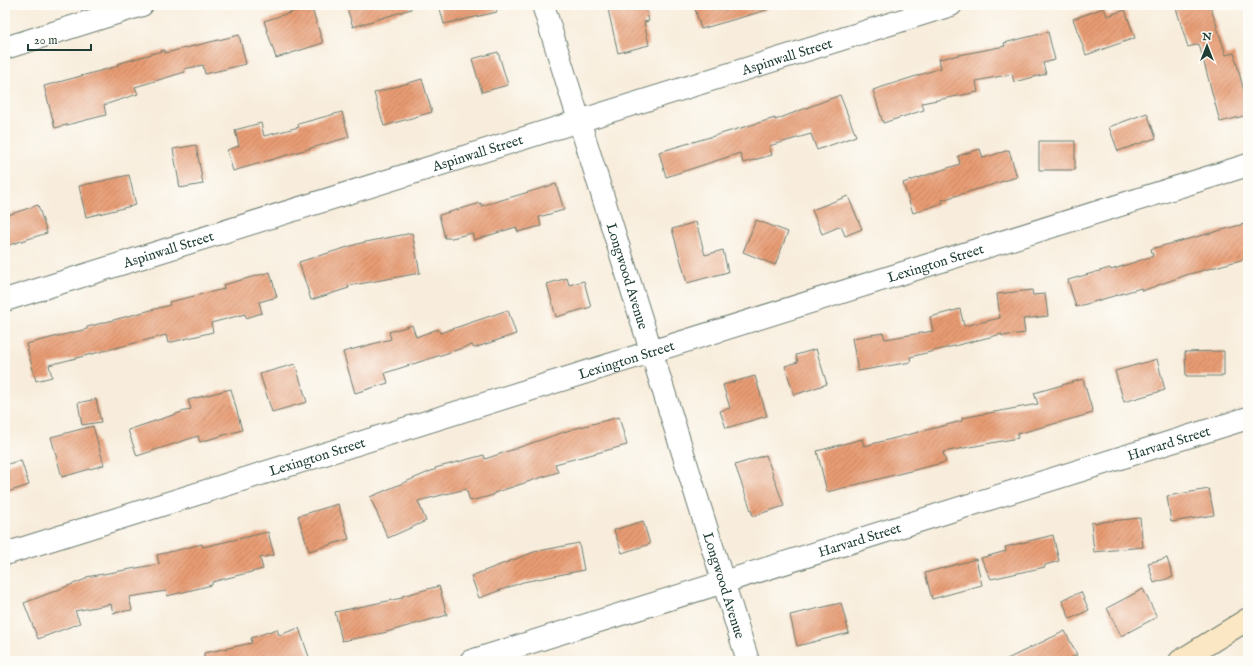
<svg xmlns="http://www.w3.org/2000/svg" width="1253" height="666" viewBox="0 0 1253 666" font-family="'IM FELL English',serif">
<defs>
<pattern id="building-hatch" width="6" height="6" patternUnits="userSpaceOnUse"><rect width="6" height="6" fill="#e89c73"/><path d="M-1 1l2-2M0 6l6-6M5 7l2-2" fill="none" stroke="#bb805f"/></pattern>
</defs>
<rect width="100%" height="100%" fill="#fdfcf7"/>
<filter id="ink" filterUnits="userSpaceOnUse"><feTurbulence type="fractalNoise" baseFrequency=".025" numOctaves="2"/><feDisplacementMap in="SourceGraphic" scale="8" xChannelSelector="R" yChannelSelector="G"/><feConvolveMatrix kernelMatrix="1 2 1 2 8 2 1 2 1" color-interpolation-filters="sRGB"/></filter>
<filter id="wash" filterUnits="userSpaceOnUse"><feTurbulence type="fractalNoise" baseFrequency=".012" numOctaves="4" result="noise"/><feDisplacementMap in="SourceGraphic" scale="16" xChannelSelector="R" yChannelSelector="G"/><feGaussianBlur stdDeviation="0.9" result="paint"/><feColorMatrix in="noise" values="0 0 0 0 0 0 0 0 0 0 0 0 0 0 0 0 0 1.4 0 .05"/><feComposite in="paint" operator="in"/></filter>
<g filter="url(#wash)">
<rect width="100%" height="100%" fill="#f8eddc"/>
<g id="blocks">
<path fill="url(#building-hatch)" d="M346 5H410L411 9 353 27Z
M439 5H496L497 12 444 24Z
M607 5H645L649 21 644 22 649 45 618 53Z
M694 5H767V10L701 29Z
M1175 5H1210L1226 55 1234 53 1248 107V115L1220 122 1199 44 1188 47Z
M311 6 323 43 276 58 264 21Z
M1104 8 1107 16 1125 10 1135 38 1086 55 1073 19Z
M1048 32 1055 60 1043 63 1046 74 1014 82 1012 74 976 81 978 92 922 103 924 110 883 123 873 90 941 68 939 59 1005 46 1004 43Z
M239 35 246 64 205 74 203 65 184 69 185 72 135 87 138 94 104 105 106 115 55 128 44 86 118 66 117 64 165 50V53Z
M498 52 508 85 482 92 472 59Z
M422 79 432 112 384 126 374 93Z
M840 95 856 136 817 150 811 134 769 146 772 155 743 163 740 153 666 177 659 152 775 118V120Z
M342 112 349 137 233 171 227 150 239 146 235 130 261 123 264 136 299 127 298 124Z
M1147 113 1156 138 1118 151 1109 127Z
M1039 141H1075V170H1039Z
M196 145 203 184 180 188 173 149Z
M980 149 983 158 1009 150 1017 177 942 200 943 203 913 213 903 183 960 164 958 156Z
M129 175 136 205 86 217 79 186Z
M556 184 564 210 539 217 541 226 518 232 516 227 474 240 472 233 452 238H445L439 215 481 203V206Z
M848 196 862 229 845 236 841 226 822 234 812 210Z
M38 205 47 233 9 245 5 233V216Z
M756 220 788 232 775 265 743 252Z
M696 222 705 255 723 250 728 272 687 283 672 229Z
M1248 223V258L1186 275 1142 291 1141 288 1076 307 1068 280 1110 268 1111 270 1153 256 1151 249Z
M412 233 420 273 348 286 349 288 311 300 299 262 361 243Z
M270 272 277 297 259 302 262 313 246 318 245 314 211 323 213 332 168 343 166 335 49 365 52 377 36 381 26 344 87 329V327L170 305 169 302 224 289 223 285Z
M567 278 569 285 584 281 591 307 556 317 547 284Z
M1032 290 1033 295 1045 294 1048 316 1023 319 1025 333 1002 336V334L910 357 911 362 858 371 852 338 883 333 885 339 933 331 930 317 960 309 964 326 1000 318 997 294Z
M508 310 516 334 474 348 472 345 385 373 388 383 355 393 343 352 391 339 389 332 412 325 416 337 438 329 440 333Z
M816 349 827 384 794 395 785 366 798 362 796 355Z
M1224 351V376H1186L1185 352Z
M1157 359 1165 390 1124 402 1115 371Z
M295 364 307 402 272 412 260 374Z
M755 376 767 416 726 428 720 411 730 408 723 385Z
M1083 379 1093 413 1017 434 1018 438 943 452 946 462 827 492 817 451 862 439 864 446 962 421V418L1038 404 1034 393Z
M231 389 242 430 200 442 198 436 137 456 128 430 191 409 188 400Z
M96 399 101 422 82 425 78 403Z
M619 417 627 445 555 464 558 472 494 493V495L470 501 466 489 418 501 426 521 388 538 370 497 436 469 435 468 484 455 485 459 573 429Z
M93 426 104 465 62 477 51 437Z
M766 455 784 506 753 516 735 465Z
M21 460 29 485 5 493V465Z
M1209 489 1214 515 1171 522 1167 496Z
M338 504 349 539 309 551 298 516Z
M1140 518 1143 547 1094 552 1091 523Z
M643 521 650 544 622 553 614 530Z
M268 532 274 555 260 558 263 569 212 582V585L167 596 166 591 129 597 132 610 113 613 111 604 75 611 80 623 38 639 24 603 86 579V577L159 564 157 555 202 544 203 547Z
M1053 535 1059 561 1045 565V567L991 579 981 558 1006 551 1005 547Z
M579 543 584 570 523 582 479 598 471 576 534 552Z
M1167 558 1173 577 1154 583 1148 563Z
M976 559 982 585 932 599 925 573Z
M439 586 447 615 383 633 342 641 335 612 402 598V596Z
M1143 589 1157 617 1121 636 1107 608Z
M1081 592 1089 610 1070 619 1062 600Z
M841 603 849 633 797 646 790 615Z
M299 628 309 657 296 661H204V653L252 643 251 638 277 629 279 635Z
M1065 631 1077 655 1065 661H1003Z"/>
</g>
</g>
<g filter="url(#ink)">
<use href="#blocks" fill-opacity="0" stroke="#6b7b6f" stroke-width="1"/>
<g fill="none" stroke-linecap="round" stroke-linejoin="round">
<g stroke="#6b7b6f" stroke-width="24">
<g id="street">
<path id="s1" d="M543 5 748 661"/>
<path d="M5 48 142 5"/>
<path id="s2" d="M5 300 951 5"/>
<path id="s3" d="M5 554 1248 165"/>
<path id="s4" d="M471 661 1248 418"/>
</g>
</g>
<g stroke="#6b7b6f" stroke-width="24">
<path id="secondary" d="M1180 661 1248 619"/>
</g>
<use href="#street" stroke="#fff" stroke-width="22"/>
<use href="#secondary" stroke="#fbe7c3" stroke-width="22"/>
</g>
</g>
<g text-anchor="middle" stroke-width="3" stroke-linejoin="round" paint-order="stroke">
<g font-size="14" fill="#1f3d34" stroke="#fdfcf7">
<text dy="5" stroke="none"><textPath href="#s2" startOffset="819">Aspinwall Street</textPath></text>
<text dy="5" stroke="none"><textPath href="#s2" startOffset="495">Aspinwall Street</textPath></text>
<text dy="5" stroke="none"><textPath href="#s2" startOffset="171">Aspinwall Street</textPath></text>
<text dy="5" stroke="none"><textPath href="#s3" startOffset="975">Lexington Street</textPath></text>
<text dy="5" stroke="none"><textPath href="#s1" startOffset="284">Longwood Avenue</textPath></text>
<text dy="5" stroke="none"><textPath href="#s3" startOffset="651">Lexington Street</textPath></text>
<text dy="5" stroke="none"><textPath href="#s4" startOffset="731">Harvard Street</textPath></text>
<text dy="5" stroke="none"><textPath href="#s3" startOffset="327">Lexington Street</textPath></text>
<text dy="5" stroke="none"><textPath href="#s4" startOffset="407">Harvard Street</textPath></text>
<text dy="5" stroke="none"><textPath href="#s1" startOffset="608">Longwood Avenue</textPath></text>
</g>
</g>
<rect width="1253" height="666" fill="none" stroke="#fdfcf7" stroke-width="20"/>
<g transform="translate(1207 46)" stroke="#fdfcf7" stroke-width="3" paint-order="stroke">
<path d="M0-3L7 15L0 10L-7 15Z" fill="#1f3d34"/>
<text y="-6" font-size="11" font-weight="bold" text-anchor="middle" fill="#1f3d34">N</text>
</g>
<path d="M28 44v6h63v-6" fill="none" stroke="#1f3d34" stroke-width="2"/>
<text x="34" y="44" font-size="12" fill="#1f3d34" stroke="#fdfcf7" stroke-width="3" paint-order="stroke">20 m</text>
</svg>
